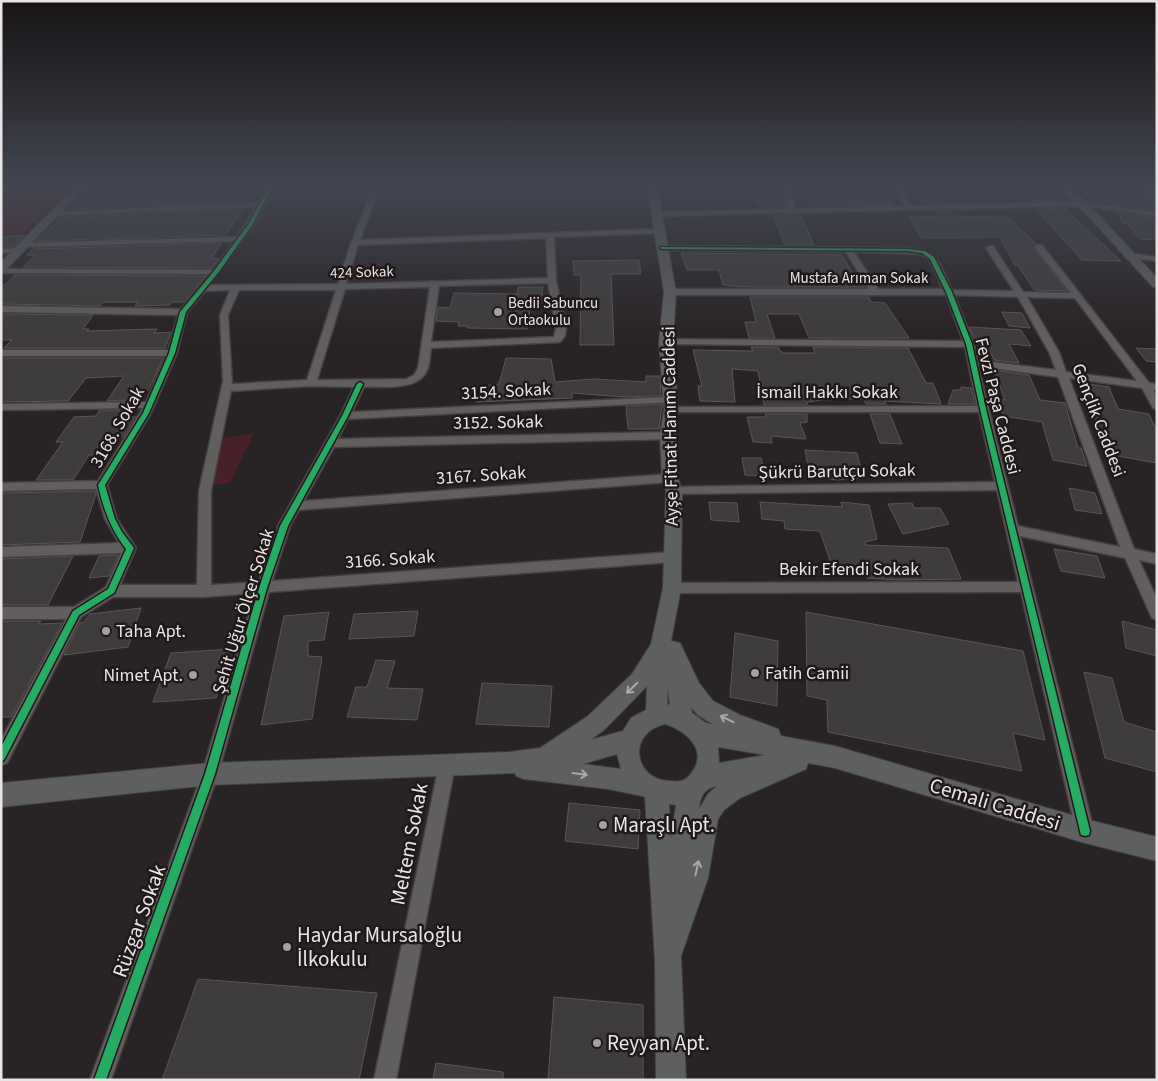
<svg xmlns="http://www.w3.org/2000/svg" width="1158" height="1081" viewBox="0 0 1158 1081" font-family="'Source Sans 3',sans-serif">
<rect width="100%" height="100%" fill="#282324"/>
<path fill="#492029" d="M1 186H74L21 234 1 235Z
M254 433 230 482 212 486 216 440Z"/>
<path fill="#3e3b3b" stroke="#5a5656" d="M122 186H215L214 187 257 188 248 202 69 209 89 187Z
M750 186H768L773 197H783L786 207 761 208Z
M805 186H878L893 204 810 206Z
M1015 186H1041L1057 201H1029Z
M1081 186H1140L1157 203V210L1089 200Z
M931 189 943 203 928 204 922 197Z
M1065 208 1079 222 1121 261 1082 260 1036 209Z
M243 209 226 235 36 241 61 218Z
M934 211H950L955 217 1007 216 1035 243V250L1067 291 1034 290 1018 265H1015L1000 237 922 238 908 216 939 217Z
M1118 213 1157 218V240L1140 239 1128 224 1123 223Z
M800 214 814 245H785L773 215Z
M25 235 14 247H1V237Z
M221 243 212 258 219 259 212 268 23 267 36 255H27L33 249Z
M681 253 842 255 853 274H857L865 287H748L723 285 719 270H687Z
M639 260 641 274H611L614 345H580L581 275H574L573 261Z
M15 275 206 276 185 302H172L170 305 135 306 138 302H103L100 306 1 304V288Z
M518 287H543L540 309H530L527 329 467 328 468 326H458L459 322 436 321 438 307 450 308 454 293 517 294Z
M750 297H869L871 302 885 303 909 338H809L799 314H767L775 338H749L745 322H756Z
M1002 312 1022 313 1030 328 1009 326Z
M1 314 93 315 83 329H89L87 331 157 329 154 333 171 332 165 348H4L12 340H1Z
M969 327 1021 330 1031 346 1009 344 1019 363 994 360 985 340 974 338Z
M751 347H778L780 351 784 353H815L813 347 908 348 926 383H933L941 404 885 401 886 404H866L864 399H858L822 400 807 402V405H764L758 371 732 369 735 402 700 401 698 386H702L693 350 753 351Z
M1136 348 1157 349V362L1146 361Z
M1 358H163L152 383 141 400 107 401 124 376 86 378 68 401 1 402Z
M506 358 551 359 555 382 594 379 646 382V376H660L661 396 625 397 572 393V398L476 402 482 386 499 384Z
M994 370 1029 375 1040 400 1065 403 1078 448H1081L1087 466 1053 460 1042 422 1003 416 999 399 1005 400Z
M1082 383 1109 387 1118 409 1149 414 1157 432V463L1112 455 1088 405 1090 406Z
M961 387 971 388 975 404H948L953 390H961Z
M662 404 659 429H628L626 406Z
M100 410H135L131 417H136L123 437 104 438 102 440 93 455H89L73 480H36L63 442H56L74 417 96 416Z
M765 414H807V422L800 423 806 439 771 436 772 443 753 442 747 417H766Z
M870 414H890L902 444 880 443Z
M805 450 857 453 863 478 837 480 810 477Z
M742 458H761L765 476 745 475Z
M1069 488 1095 493 1102 514 1075 510Z
M95 491 96 494 80 542 1 545V493Z
M709 502 737 503 739 522 711 520Z
M760 502 842 507 841 502 869 505 877 539 865 542V545L948 548 961 579 897 580 867 578V575H835L820 531 785 529 784 521 762 519Z
M912 503 914 508H940L949 524 903 534 888 504Z
M1054 549 1097 556 1105 578 1061 571Z
M118 555 109 576 89 578 99 556Z
M73 556 48 605H1V559Z
M141 608 128 647 64 655 80 623 84 622 90 614Z
M418 611 414 636 349 639 354 614Z
M329 612 324 640 308 641V656L322 657 312 719 261 725 284 616Z
M806 612 1023 651 1045 740 1013 733 1022 771 828 732 827 700 807 696Z
M1 621H41L39 624 62 623 11 717H1Z
M1122 621 1157 630V656L1126 648Z
M735 633 778 641 777 706 730 697Z
M231 649 216 698 153 702 171 653Z
M376 660 395 661 387 688 423 689 417 720 347 717 356 687H367Z
M1084 672 1112 678 1124 722 1157 732V772L1105 758Z
M482 683 552 686 549 727 476 724Z
M569 803 640 810 638 849 565 841Z
M198 979 377 993 359 1080H162Z
M554 997 643 1005V1080H548Z
M436 1063 503 1072V1080H433Z"/>
<g fill="none" stroke-linecap="round" stroke-linejoin="round">
<g stroke="#444041" stroke-width="3">
<path id="street" d="M268 186H274L255 223 209 285 338 284 351 243 374 186H380L360 240 659 229 663 231 659 233 554 237 556 280 566 328 565 336 560 342 431 348C430 354 430 361 428 368 420 392 384 386 364 387L352 412 669 397 674 400 673 402 348 419 338 439 668 432 672 433 673 436 672 439 334 447 304 501 670 474 676 478 670 482 299 510 290 526 272 581 673 552 678 553 679 557 678 561 673 562 269 592 218 774 111 1080H90L202 774 255 593 204 597H113L81 617 7 763 1 765V740L66 619H1V607H74L106 587 121 553 1 557V547L119 543 105 519 96 489 1 491V483L98 481 143 408 1 410V404L146 402 166 356H1V350H168L178 315 1 312V306L181 309 210 274 1 273V269L214 270 234 241 25 247 21 245 25 243 237 237 256 207 54 216 50 214 54 212 258 203ZM546 238 548 278 346 284 358 245ZM548 283 556 328 554 337 431 342 439 286ZM430 287 418 368 414 375 406 379 317 380 345 289ZM230 290 220 315 223 381 199 491 197 585H120L136 548 117 519 107 485 151 413 177 353 187 312 205 291ZM239 290H336L307 380 232 384 228 315ZM311 386 354 387 340 416 278 526 259 582 211 585V491L231 391Z
M783 186H789L795 209 905 206 894 186H900L912 206 1080 202 1157 212V216L1080 206 656 216 652 214 656 212 788 209Z
M1142 186H1149L1157 195V201Z
M1036 245H1042L1149 383 1157 384V390H1153L1157 396V409L1153 408 1142 388 1069 378 1134 549 1157 554V564L1139 560 1157 599V620L1152 618 1125 558 1020 536 1094 831 1091 837 1085 840 1079 837 1076 831 1021 592 672 593 667 592 665 588 667 584 672 583 1018 582 997 490 670 494 668 491 670 488 674 487 995 482 979 412H667L666 410 667 408 671 407 977 406 965 347 663 344 661 342 666 339 963 341 946 295H670L666 292 670 289H869L846 252 662 250H659V246L908 248C940 252 939 263 952 290L1014 291 986 248 990 246H993L1023 292 1071 293 1036 249ZM854 252 921 254 929 259 943 289H878ZM954 295 1018 297 1049 352 1056 370 977 360 974 344ZM1027 297 1075 298 1137 381 1066 372 1059 352ZM978 366 1058 377 1120 547 1018 526Z
M24 248 25 250 21 252 1 253V249Z
M1125 253 1157 257V261L1125 257Z
M447 757 453 759 455 765 396 1080H374L439 765 441 759Z"/>
</g>
<g stroke="#444041" stroke-width="2">
<path id="secondary" d="M76 186H86L5 271 1 272V262Z
M647 186H657L676 292 673 342 678 410 676 436 678 478 682 491 681 588 671 641 680 643 699 683 713 701 740 715 778 729 781 736 835 746 1085 819 1157 837V861L1085 843 835 768 808 763 806 769 740 798 724 810 718 819 708 878 681 956 686 1080H656L655 961 645 797 642 796 608 789 524 779 516 776 515 773 210 785 1 807V783L210 763 509 752 540 748 588 716 632 674 651 644 663 588 666 491 662 478 660 436 664 410 659 342 664 292ZM647 686 646 710 631 718 623 731 590 740 604 730ZM668 688 670 705 667 704ZM691 707 698 715 714 725 706 723 692 713ZM665 724C687 731 710 751 690 775 684 782 678 782 669 781 633 779 627 733 665 724ZM718 747 765 755 719 763ZM617 754 621 769 583 764ZM717 786 708 794 699 809C700 797 704 788 717 786ZM669 804 676 805 671 838Z
M1058 186H1068L1097 213 1157 278V288L1153 287 1089 217Z"/>
</g>
<use href="#street" fill="#615e5e" fill-rule="evenodd"/>
<use href="#secondary" fill="#5e5f60" fill-rule="evenodd"/>
<g stroke="#20191a" stroke-width="3">
<path id="cycleway" d="M269 186H273L253 224 218 273 186 312 175 353 149 413 105 485 115 519 122 532 134 548 115 591 114 593 79 615 4 760 1 762V747L73 611 108 589 126 549C111 530 103 508 98 485L143 413 169 353 180 312 214 271 249 223Z
M660 247 908 249 925 251 934 257 952 292 972 344 986 409 1090 831 1089 835 1085 836 1081 835 1080 831 980 409 966 344 946 292 930 259 922 253 908 251 662 249 660 248Z
M360 382 363 384 348 416 288 526 267 588 215 774 106 1080H94L205 774 259 588 280 526 342 416 357 384Z"/>
</g>
<use href="#cycleway" fill="#26ab63" fill-rule="evenodd"/>
</g>
<defs><path id="oneway-shaft" d="M-6 0H5M1.5-3L5.5 0L1.5 3" fill="none" stroke-width="1.6" stroke-linecap="round" stroke-linejoin="round" transform="scale(1.25)"/></defs>
<g stroke="#aaa8a9">
<use href="#oneway-shaft" transform="translate(632 688) rotate(136)"/>
<use href="#oneway-shaft" transform="translate(727 719) rotate(-154)"/>
<use href="#oneway-shaft" transform="translate(580 774) rotate(7)"/>
<use href="#oneway-shaft" transform="translate(697 868) rotate(-78)"/>
</g>
<linearGradient id="sky" x2="0" y2="1"><stop stop-color="#161314"/><stop offset="0.55" stop-color="#424550"/><stop offset="1" stop-color="#424550" stop-opacity="0"/></linearGradient>
<rect width="1158" height="337" fill="url(#sky)"/>
<g fill="#a5a0a1" stroke="#20191a" stroke-width="2">
<circle cx="498" cy="312" r="5"/>
<circle cx="106" cy="631" r="5"/>
<circle cx="755" cy="673" r="5"/>
<circle cx="193" cy="675" r="5"/>
<circle cx="603" cy="825" r="5"/>
<circle cx="287" cy="947" r="5"/>
<circle cx="597" cy="1043" r="5"/>
</g>
<g text-anchor="middle" stroke-width="5" stroke-linejoin="round" paint-order="stroke">
<g font-size="15" fill="#e9e4e5" stroke="#20191a">
<text transform="translate(362 272) rotate(-2)" y="5">424 Sokak</text>
<text x="859" y="283">Mustafa Arıman Sokak</text>
</g>
<g font-size="15" fill="#e9e4e5" stroke="#20191a" text-anchor="start">
<text x="508" y="308">Bedii Sabuncu<tspan x="508" dy="17">Ortaokulu</tspan></text>
</g>
<g font-size="18" fill="#e9e4e5" stroke="#20191a">
<text transform="translate(506 391) rotate(-3)" y="6">3154. Sokak</text>
<text x="827" y="398">İsmail Hakkı Sokak</text>
<text transform="translate(998 406) rotate(76)" y="6">Fevzi Paşa Caddesi</text>
<text transform="translate(1099 420) rotate(69)" y="6">Gençlik Caddesi</text>
<text transform="translate(498 422) rotate(-1)" y="6">3152. Sokak</text>
<text transform="translate(670 426) rotate(-91)" y="6">Ayşe Fitnat Hanım Caddesi</text>
<text transform="translate(117 427) rotate(-60)" y="6">3168. Sokak</text>
<text transform="translate(837 471) rotate(-1)" y="6">Şükrü Barutçu Sokak</text>
<text transform="translate(481 475) rotate(-4)" y="6">3167. Sokak</text>
<text transform="translate(390 559) rotate(-4)" y="6">3166. Sokak</text>
<text x="849" y="575">Bekir Efendi Sokak</text>
<text transform="translate(243 611) rotate(-73)" y="6">Şehit Uğur Ölçer Sokak</text>
</g>
<g font-size="18" fill="#e9e4e5" stroke="#20191a" text-anchor="start">
<text x="116" y="637">Taha Apt.</text>
<text x="765" y="679">Fatih Camii</text>
<text x="183" y="681" text-anchor="end">Nimet Apt.</text>
</g>
<g font-size="21" fill="#e9e4e5" stroke="#20191a">
<text transform="translate(995 804) rotate(17)" y="7">Cemali Caddesi</text>
<text transform="translate(409 844) rotate(-79)" y="7">Meltem Sokak</text>
<text transform="translate(139 921) rotate(-70)" y="7">Rüzgar Sokak</text>
</g>
<g font-size="21" fill="#e9e4e5" stroke="#20191a" text-anchor="start">
<text x="613" y="832">Maraşlı Apt.</text>
<text x="297" y="942">Haydar Mursaloğlu<tspan x="297" dy="24">İlkokulu</tspan></text>
<text x="607" y="1050">Reyyan Apt.</text>
</g>
</g>
<rect width="1158" height="1081" fill="none" stroke="#e9e4e5" stroke-width="5"/>
</svg>
